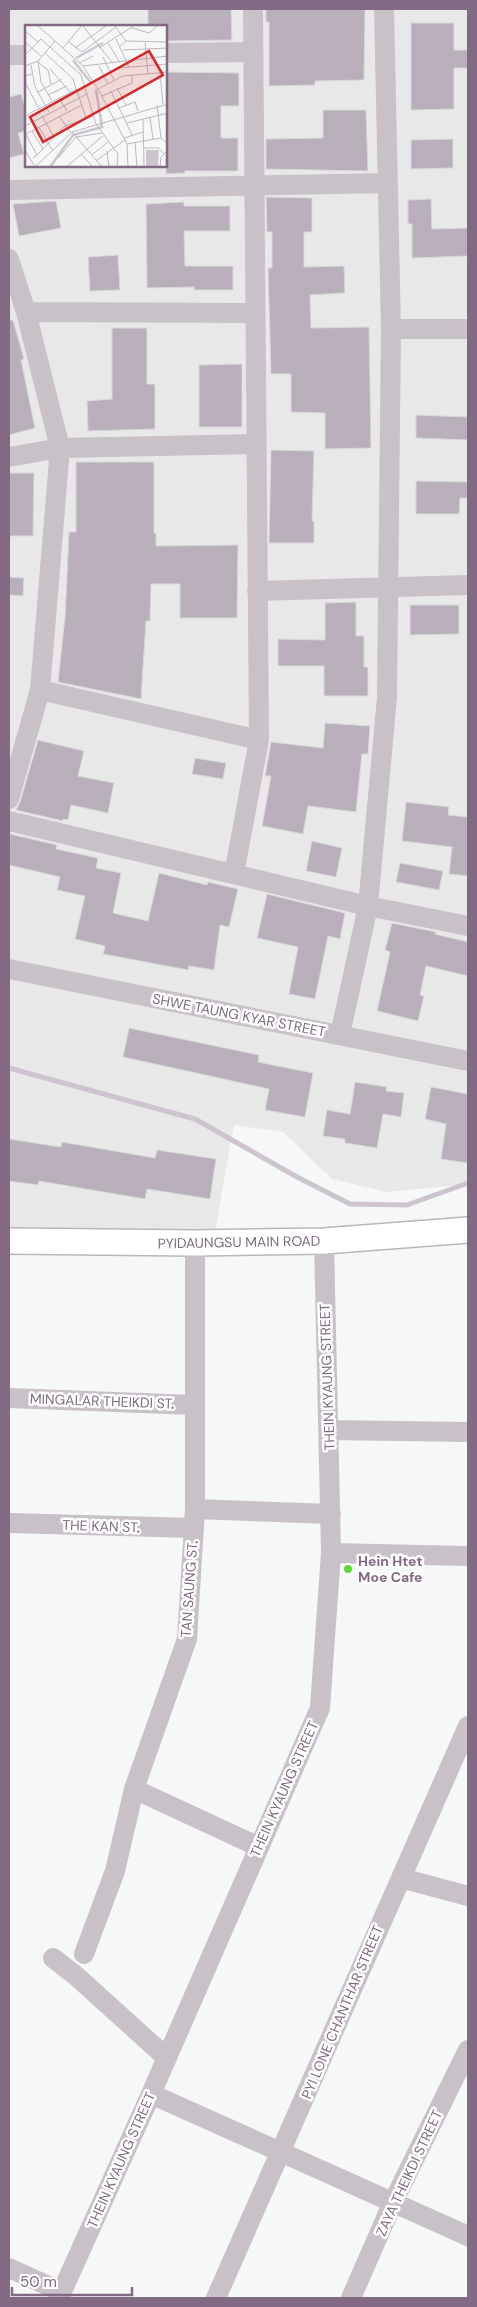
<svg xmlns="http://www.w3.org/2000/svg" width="477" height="2307" viewBox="0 0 477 2307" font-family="'DM Sans',sans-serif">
<rect width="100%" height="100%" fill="#f5f8f6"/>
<path fill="#e8e8e9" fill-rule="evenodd" d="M9 9H468V1182L462 1185 386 1192 332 1179 283 1132 234 1125 213 1243 9 1241ZM26 26H166V166H26Z"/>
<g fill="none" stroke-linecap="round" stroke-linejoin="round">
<path stroke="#cdc4cf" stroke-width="5" d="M9 1068 195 1119 297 1177 350 1204 407 1205 468 1183"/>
</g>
<path fill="#b9afbb" stroke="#d7d9d8" d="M148 9H231L232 40 166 41V26H148Z
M266 9H365L364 80 315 81V85L269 86V22H266Z
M411 23H454V50H468V68H454V109L411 110Z
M166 72 239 73V106H221V138H238V171H185V173L166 174Z
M21 94 26 111V131L18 133 24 154 9 158V97Z
M323 110H366L368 171 266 169V139L323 138Z
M453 139V168L411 169V140Z
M266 197 312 198V232H304V267L344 266 345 293 310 295 311 328 369 327 371 448 325 449V413L291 412V374H271L268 268H272V232H267Z
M431 199 432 229 468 228V256L412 258V224H408V200Z
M56 201 61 228 19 236 13 204Z
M184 202V206H230V231H184L185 266H233V290H194V287L147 288 146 204Z
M118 255 120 290 90 291 88 257Z
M9 320H13L24 359 21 360 35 428 9 435Z
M112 328H147V384H155V429L88 431 87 401 112 399Z
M242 364V427H199V365Z
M416 415 468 417V440L416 438Z
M271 450 314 451 312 521H314V543H269Z
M76 462H154V533H156V546L238 545 237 618H180V584H151L150 621H146L141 699 58 682 65 617 69 532H76Z
M9 473H34L33 536H9Z
M416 481 468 482V498H460L459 514H416Z
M9 577 24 578 23 596 9 595Z
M356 602V636H364V667H368V696H324V666H278V639L325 640V603Z
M410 605H459V634L410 635Z
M325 723 370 726 368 754H362L356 812 308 806 303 834 262 826 271 776H265L271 742 323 748Z
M38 740 84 751 78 776 114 783 108 813 71 805 68 820 63 819V821L16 810 20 802Z
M195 758 226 763 223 779 192 774Z
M406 802 449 807 448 815 468 817V876L449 874 452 847 402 841Z
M10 834 57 845 56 849 98 858 96 868 121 873 113 913 148 921 159 873 207 885 208 882 238 889 229 927 220 925 214 970 189 966 188 970 103 954 105 946 75 939 85 896 57 890 60 877 9 865Z
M312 841 342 848 336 877 306 871Z
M400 863 443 871 439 890 396 882Z
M267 894 345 913 340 939 328 936 315 999 289 994 298 947 257 938Z
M392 923 436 932 435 934 468 942V976L426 966 420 995 424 996 418 1021 377 1011 390 952 385 950Z
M129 1028 259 1055 258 1062 313 1073 305 1117 265 1110 269 1089 123 1057Z
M355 1082 387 1087 386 1091 404 1093 401 1117 383 1114 377 1148 345 1143V1139L323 1136 327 1110 350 1114Z
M431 1087 468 1094V1163L441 1159 446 1124 425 1119Z
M9 1139 61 1147 62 1142 155 1158 157 1150 216 1159 210 1199 147 1189 145 1199 39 1181 38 1185 9 1181Z"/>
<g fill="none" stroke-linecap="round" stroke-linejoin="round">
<g stroke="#bcb5bc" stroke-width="28">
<path id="major" d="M9 1241 195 1243 324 1241 468 1230"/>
</g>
<path stroke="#c8c1c8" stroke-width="20" d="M166 53 253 52
M9 55H26
M9 190 388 183
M9 259 26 312 60 448 40 690 9 799
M26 312 255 313
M391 329H468
M9 457 60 448 256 444
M257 591 468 585
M40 690 259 740
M9 821 368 906 468 926
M234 874 259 740 253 9
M9 969 468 1061
M340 1035 368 906 387 697 391 329 384 9
M195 1243V1509L187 1639 134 1789 259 1847
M9 1398 195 1405
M329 1430 468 1432
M195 1509 331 1514
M9 1523 194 1528
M331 1553 468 1556
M401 1878 468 1896
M84 1954 115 1871 134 1789
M53 1958 75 1975 167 2058
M151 2094 468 2236
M9 2268 62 2292
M59 2298 151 2094 320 1708 331 1553 324 1241
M216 2298 468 1726
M351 2298 393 2202 468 2050"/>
<use href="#major" stroke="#fff" stroke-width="25"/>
</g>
<circle fill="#60d637" stroke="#fff" stroke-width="2" cx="348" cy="1569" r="5"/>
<g text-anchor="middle" stroke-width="5" stroke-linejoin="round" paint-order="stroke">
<g font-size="14" fill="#826984" stroke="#fff">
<text transform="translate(239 1015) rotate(11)" y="5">SHWE TAUNG KYAR STREET</text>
<text transform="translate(239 1242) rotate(-1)" y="5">PYIDAUNGSU MAIN ROAD</text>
<text transform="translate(327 1377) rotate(-92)" y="5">THEIN KYAUNG STREET</text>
<text transform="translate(102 1401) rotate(2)" y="5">MINGALAR THEIKDI ST.</text>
<text transform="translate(101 1526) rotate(2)" y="5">THE KAN ST.</text>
<text transform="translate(189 1589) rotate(-86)" y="5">TAN SAUNG ST.</text>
<text transform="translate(284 1789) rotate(-66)" y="5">THEIN KYAUNG STREET</text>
<text transform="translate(342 2012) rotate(-67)" y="5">PYI LONE CHANTHAR STREET</text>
<text transform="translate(121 2160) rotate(-66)" y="5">THEIN KYAUNG STREET</text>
<text transform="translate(409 2173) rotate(-65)" y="5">ZAYA THEIKDI STREET</text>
</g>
<g font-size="14" font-weight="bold" fill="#826984" stroke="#fff" text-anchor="start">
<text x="358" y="1566">Hein Htet<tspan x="358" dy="16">Moe Cafe</tspan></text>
</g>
</g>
<g transform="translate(25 25)">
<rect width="142" height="142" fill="#f5f8f6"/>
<path d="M121 125H134L133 142H121Z" fill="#cdc4cf"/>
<path fill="none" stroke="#cdc4cf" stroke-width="2.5" d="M51 33 78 18M48 35 67 59M25 142 48 110 77 102 71 64"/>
<path fill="none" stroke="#c0b6c1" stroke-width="1" d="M12 0 58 41 73 64 102 119 103 142M57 0 87 37M89 0 101 16M107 3 124 8 133 0M0 6 13 17M91 14 104 42M0 17 16 31M44 17 57 27 91 2M83 18 94 36M120 18 123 49M95 21 101 16 143 17M38 23 57 0M50 23 82 0M74 23 110 0M98 25 143 23M20 28 48 54 61 93M0 30 16 14 56 50 71 99 93 129 92 142M78 32 89 55M13 36 16 57 27 76M14 38 23 45 26 59M54 38 68 31M6 40 10 62 24 87M0 41 13 36 30 16M58 41 143 31M74 41 83 59M25 44 45 67M85 47 93 43 143 39M135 48 138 79M7 49 0 51 1 59 14 84M92 63 101 80M73 64 98 51 143 47M86 66 107 110M13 67 37 54M23 70 42 61M77 71 107 58V50M34 73 42 86M132 80 136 113 143 119M94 83 110 77 113 86M0 91 52 64M17 91 29 112M34 91 46 108M125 92 128 114M118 94 119 142M102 98 143 88M0 101 62 69M14 102 28 126M7 106 18 124M47 107 77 142M0 108 12 130 8 133M1 109 57 80M99 113 118 107M110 117 112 142M102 119 136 113M119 123H134L139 129M0 125 10 142M82 126 84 142M56 129 68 142M12 130 40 101 69 91M67 130 84 116M33 133 51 112 77 108M72 135 100 115M10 142 47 107 143 79M41 142 78 111M135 142 136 132 143 125"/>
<path fill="#d62828" fill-opacity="0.15" stroke="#d62828" stroke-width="2.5" d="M124 26 138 50 18 117 5 92Z"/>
<rect width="142" height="142" fill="none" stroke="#826984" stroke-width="2.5"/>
</g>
<rect width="477" height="2307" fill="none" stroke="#826984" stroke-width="20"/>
<path d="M12 2287v8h120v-8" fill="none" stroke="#826984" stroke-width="2.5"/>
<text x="20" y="2287" font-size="15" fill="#826984" stroke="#ffffff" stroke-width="4" paint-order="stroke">50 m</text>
</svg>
